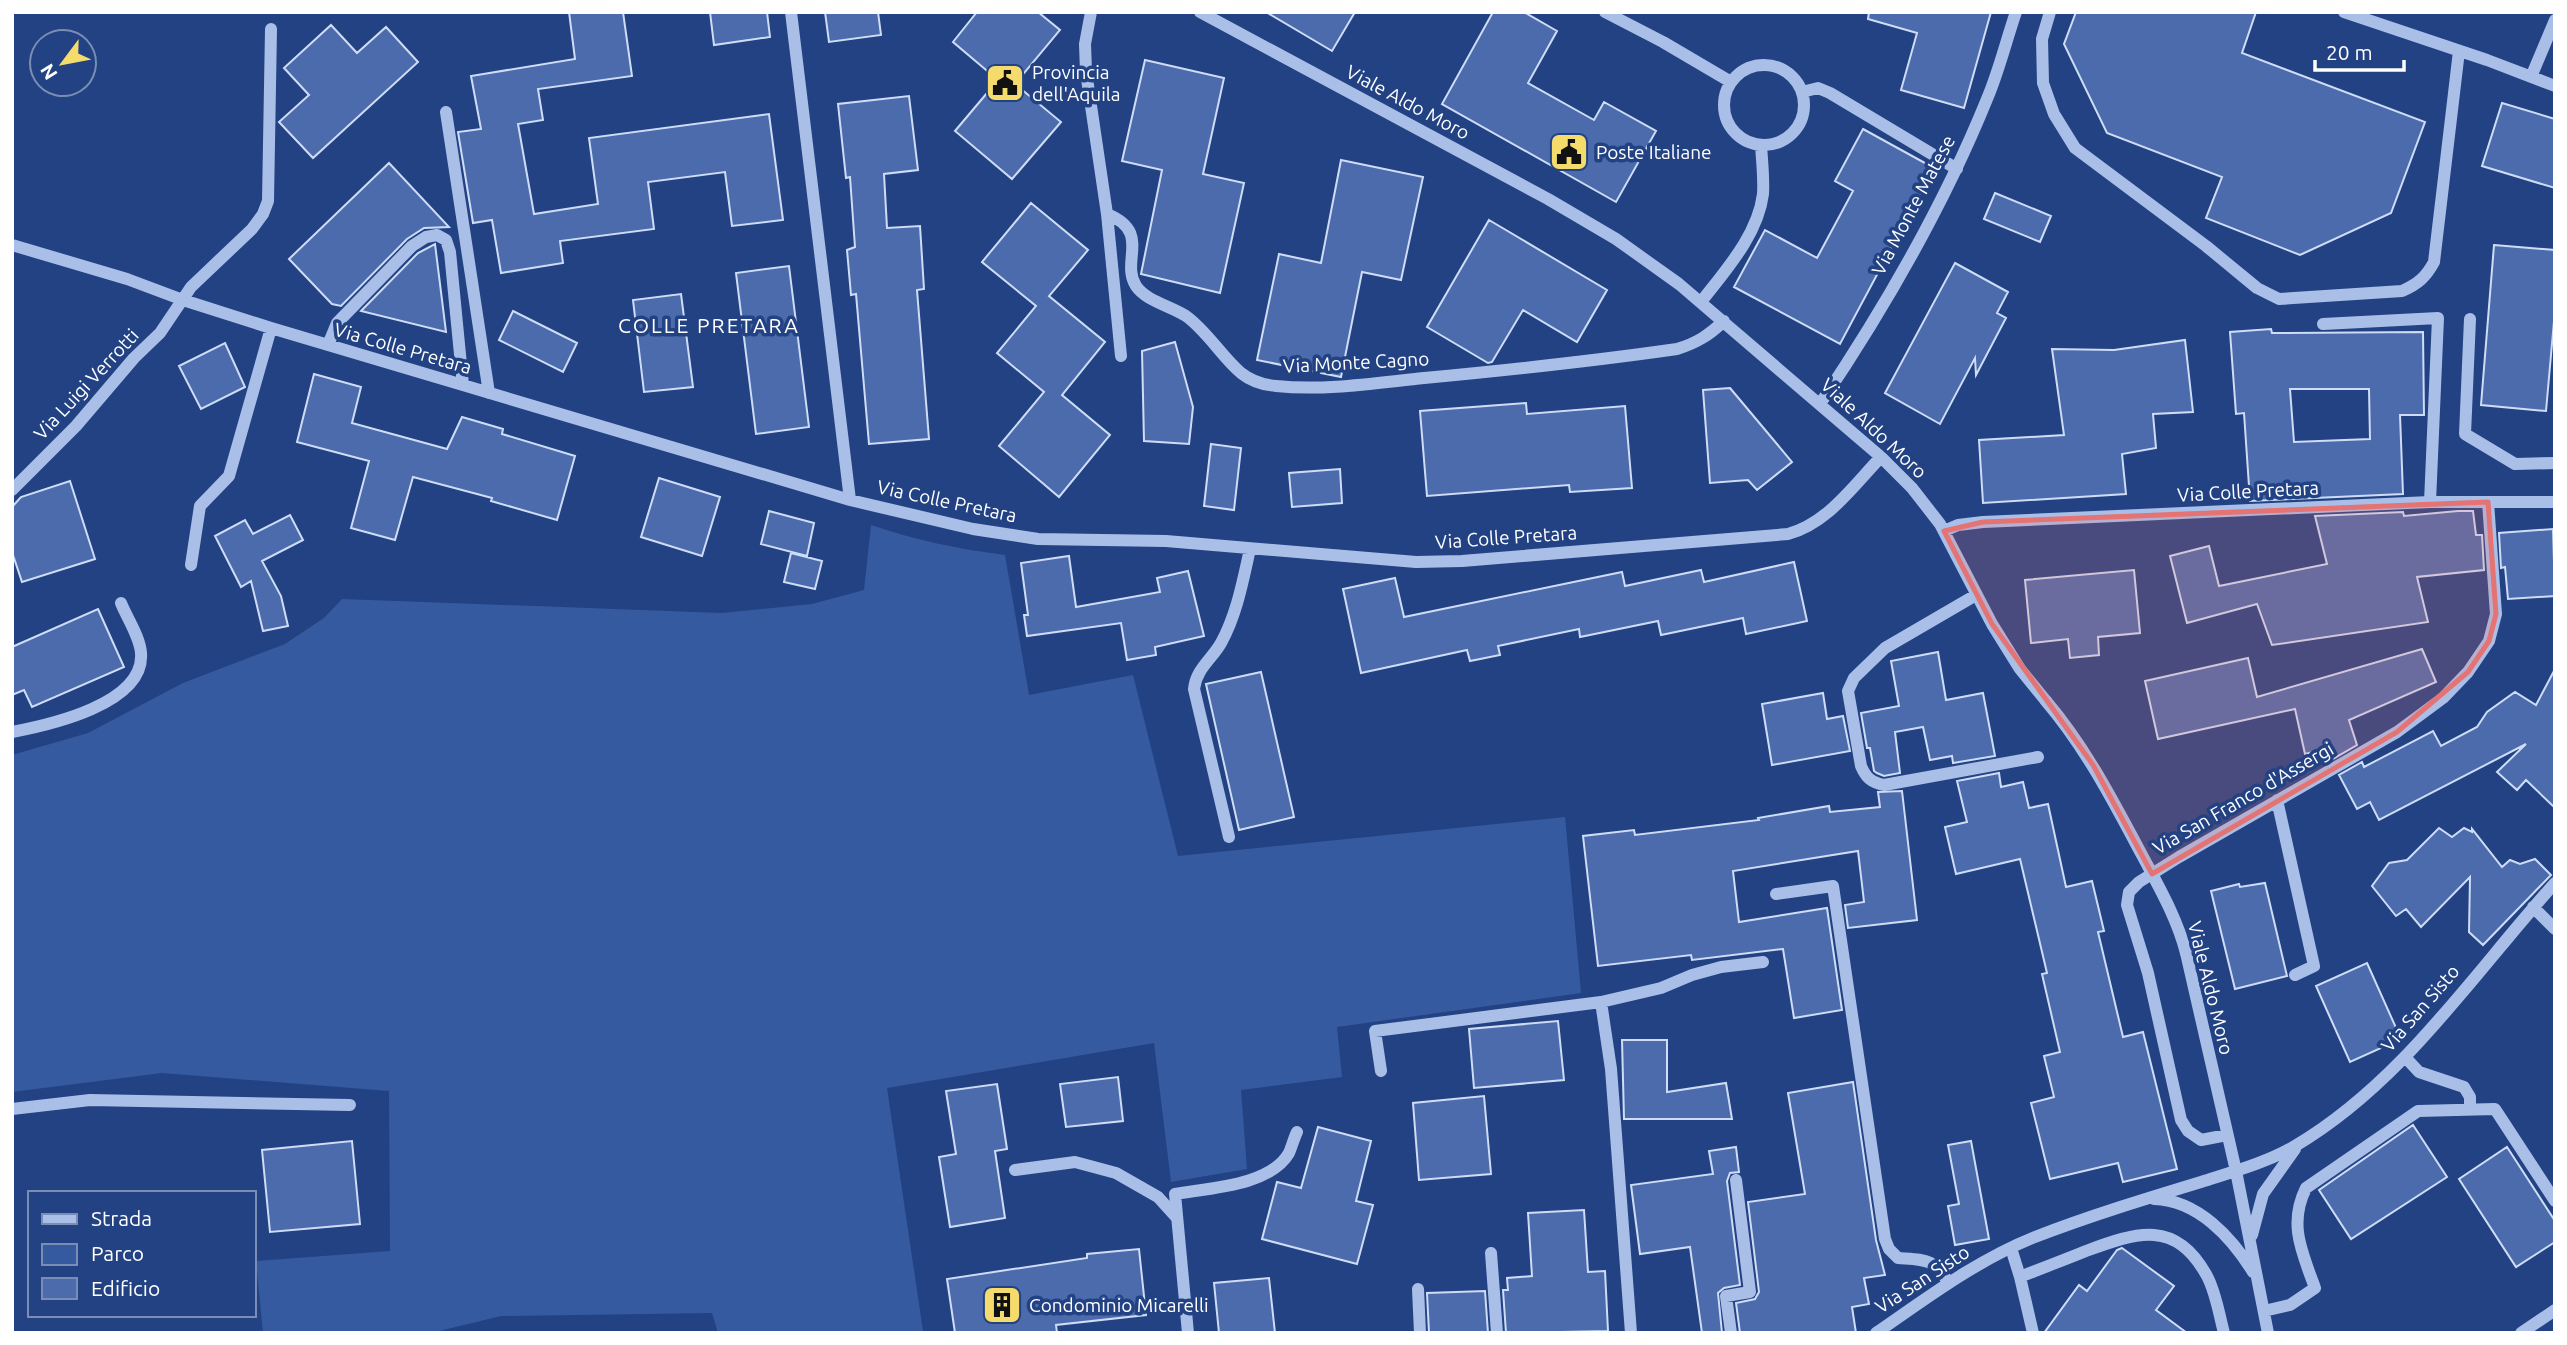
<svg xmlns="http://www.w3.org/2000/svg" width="2567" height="1345" viewBox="0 0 2567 1345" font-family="Ubuntu,sans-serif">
<rect width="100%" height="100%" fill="#224283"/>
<path fill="#365aa0" d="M871 525C915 540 958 549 1005 555L1029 695 1133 675 1178 856 1565 817 1581 993 1337 1027 1342 1077 1241 1090 1247 1169 1171 1182 1154 1043 887 1088 923 1331 918 1333H718L712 1313 501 1316 431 1333H263L256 1261 390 1251 389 1091 162 1073 12 1092V755L88 733 183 683 285 644 324 618 342 599 722 613 812 604 864 590Z"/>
<path fill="#4b6bac" stroke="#cedcf6" stroke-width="2" fill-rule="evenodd" d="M569 12H623L632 76 538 89 543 120 518 124 534 214 598 204 589 138 769 114 783 220 732 226 725 172 648 182 654 229 560 241 563 263 501 273 492 220 473 223 458 132 481 129 471 76 575 59Z
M710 12H767L770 37 714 45Z
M825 12H878L881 35 829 42Z
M977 12H1038L1060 30 1015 84 1061 122 1012 179 955 131 998 80 953 42Z
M1266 12H1355L1332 51Z
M1493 12H1524L1557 31 1528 83 1594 120 1604 102 1656 131 1616 202 1442 104Z
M1869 12H1991L1964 108 1901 90 1917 33 1868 19Z
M2076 12H2256L2242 53 2425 122 2391 213 2300 255 2206 218 2222 177 2107 133 2064 44Z
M331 25 357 53 386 27 418 62 313 158 279 122 309 95 284 68Z
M1145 60 1224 78 1203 174 1244 183 1220 293 1141 274 1162 170 1122 161Z
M909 96 918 170 884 174 887 228 920 226 924 289 917 290 929 439 869 444 856 294 851 295 847 250 855 247 850 177 846 178 838 104Z
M2502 103 2555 119V188L2482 166Z
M1863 129 1934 168 1840 344 1734 287 1765 230 1817 258 1853 191 1835 181Z
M1341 160 1423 177 1401 280 1362 272 1341 377 1257 360 1279 254 1321 263Z
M389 163 449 227 424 228 407 239 341 306 332 304 289 259Z
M1995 193 2051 216 2040 242 1984 219Z
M1031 203 1088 250 1049 296 1105 342 1062 395 1110 435 1059 497 999 446 1044 392 997 353 1036 306 982 262Z
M1489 220 1607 290 1577 342 1523 310 1492 362 1488 363 1427 327Z
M435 244 446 332 361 311 418 253Z
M2494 245 2555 250V310L2546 411 2481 405Z
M1955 263 2008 292 1997 313 2006 318 1976 375 1975 358 1940 424 1885 393Z
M789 266 809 427 756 434 736 273Z
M681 294 693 387 644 392 633 300Z
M513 311 577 343 563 372 499 340Z
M2271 329 2272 333 2423 332 2424 415H2400L2403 494 2250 501 2244 413 2236 414 2230 332ZM2290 389H2369L2370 439 2294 442Z
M2185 340 2193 412 2153 414 2156 448 2122 454 2126 494 1983 503 1979 440 2064 435 2052 349 2114 350Z
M1175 342 1193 407 1189 444 1144 441 1142 351Z
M225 343 245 387 201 409 179 366Z
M314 374 361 387 352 423 447 449 462 417 503 429 502 434 575 456 557 520 491 501 492 498 413 477 395 540 351 528 369 461 297 442Z
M1730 388 1792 462 1757 490 1748 480 1710 483 1703 390Z
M1526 403 1527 414 1625 406 1632 488 1570 492 1569 485 1427 496 1420 411Z
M1211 444 1241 448 1234 510 1204 506Z
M1340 469 1342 503 1292 507 1289 473Z
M659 478 720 497 702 556 641 537Z
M70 481 95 559 22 582 12 552V507L21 497Z
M769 511 814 523 807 556 761 544Z
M2458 511H2473L2476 535H2482L2484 570 2417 577 2428 622 2272 645 2257 604 2187 623 2170 556 2209 546 2219 586 2327 564 2315 516 2403 512 2404 516Z
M290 515 303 540 262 561 281 596 288 626 263 631 251 581 241 587 215 536 245 520 253 534Z
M2553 529 2555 596 2508 599 2505 567 2501 568 2499 533Z
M791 553 822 561 815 589 784 582Z
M1069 556 1076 607 1160 592 1157 578 1188 571 1204 636 1155 647 1156 655 1127 660 1121 623 1027 636 1024 615H1028L1021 563Z
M1794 562 1807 621 1746 634 1743 618 1661 635 1658 621 1580 637 1579 629 1498 646 1500 655 1470 661 1467 650 1361 673 1343 589 1395 578 1404 617 1622 572 1625 586 1701 570 1704 582Z
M2134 570 2140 633 2098 637 2099 655 2070 658 2068 639 2031 643 2025 580Z
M98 609 124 667 32 707 24 690 12 695V647Z
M2422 649 2436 682 2349 720 2357 745 2331 760 2325 749 2305 754 2295 709 2158 739 2145 681 2248 658 2257 697Z
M1938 652 1946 700 1983 693 1995 756 1953 763 1952 756 1930 760 1923 727 1895 732 1900 773 1884 776 1877 773 1874 771 1870 748H1867L1861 713 1899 706 1891 661Z
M2555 669V808L2526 780 2517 790 2497 772 2526 744 2379 820 2370 802 2357 809 2339 775 2362 762 2364 767 2433 731 2441 746 2477 727 2487 712 2515 692 2536 705Z
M1261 672 1294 817 1239 830 1206 684Z
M1823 693 1827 719 1843 716 1850 751 1772 765 1762 704Z
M1999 773 2001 787 2023 782 2029 808 2048 804 2066 887 2092 881 2104 931 2098 932 2123 1037 2143 1032 2177 1169 2123 1182 2118 1163 2050 1179 2031 1103 2054 1097 2044 1056 2060 1052 2042 974 2047 973 2020 859 1956 874 1945 827 1967 822 1957 781Z
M1902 791 1917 920 1848 928 1845 905 1864 902 1858 851 1733 871 1739 922 1827 908 1842 1010 1794 1018 1783 949 1692 960 1691 955 1598 966 1583 836 1634 830 1635 835 1759 820 1758 818 1829 806 1830 812 1880 807 1878 792Z
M2439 828 2452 837 2464 828 2472 832V829L2502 867 2510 860 2520 864 2535 859 2551 875 2483 945 2469 932 2470 877 2421 927 2406 909 2396 916 2372 886 2389 863 2407 860Z
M2265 883 2287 976 2235 989 2211 891 2239 884 2240 887Z
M2367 963 2401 1039 2350 1062 2316 986Z
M1558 1021 1564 1080 1474 1088 1469 1029Z
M1622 1040H1667V1092L1726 1083 1732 1119H1624Z
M1118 1077 1123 1121 1066 1127 1060 1084Z
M1853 1082 1876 1240 1885 1275 1864 1278 1869 1304 1852 1307 1856 1333H1740L1736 1303 1755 1299 1759 1292 1748 1202 1805 1194 1788 1093Z
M997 1084 1007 1149 995 1151 1005 1218 950 1227 939 1157 956 1154 946 1091Z
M1484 1096 1491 1174 1419 1180 1413 1103Z
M2413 1125 2447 1177 2351 1239 2319 1190Z
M1318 1127 1371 1141 1356 1201 1373 1205 1357 1264 1262 1239 1277 1182 1301 1188Z
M352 1141 360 1224 270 1232 262 1150Z
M1971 1141 1989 1239 1955 1245 1948 1206 1959 1204 1948 1145Z
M1736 1147 1739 1172 1730 1173 1727 1181 1740 1285 1724 1288 1718 1293 1722 1333H1702L1690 1247 1640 1254 1631 1185 1713 1174 1709 1151Z
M2507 1147 2555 1221V1242L2516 1267 2459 1179Z
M1584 1210 1588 1272 1605 1271 1608 1331 1506 1333 1503 1290H1508L1507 1278 1532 1276 1528 1213Z
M2122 1248 2174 1286 2156 1310 2187 1333H2044L2079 1285 2087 1291 2117 1250Z
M1139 1249 1146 1315 1056 1325 1057 1333H955L947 1279 1087 1258V1254Z
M1269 1278 1275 1333H1219L1214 1283Z
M1485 1291 1488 1333H1429L1427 1293Z"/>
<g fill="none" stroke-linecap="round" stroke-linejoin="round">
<path stroke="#aabfe8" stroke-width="12" d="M791 12 850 500
M1091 12 1085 44 1086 72 1107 214 1121 356
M1200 12 1548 199 1616 239 1679 284 1881 457 1912 488 1940 524 1992 624 2020 669 2046 701
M1605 12 1663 42 1731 82
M2050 12 2042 39 2043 83 2054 114 2075 148 2206 246 2257 288 2279 299 2402 291C2418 284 2426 277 2434 262L2459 51
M2344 12 2487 60 2555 86
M1724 105a40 40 0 1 1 80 0a40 40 0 1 1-80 0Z
M2531 77 2555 20
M1802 92 1818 88 1830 93 1957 169
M446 112 489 393
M1107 214C1152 232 1120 261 1136 286 1146 301 1171 306 1186 316 1208 332 1221 356 1241 373 1251 381 1264 385 1276 386 1325 391 1375 383 1424 378 1509 370 1593 361 1677 349 1697 343 1709 335 1724 321
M12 245 127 279 183 300 271 328 850 500 973 529 1038 539 1166 541 1416 562 1462 561 1788 534C1828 523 1853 486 1881 457
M1701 302C1725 271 1758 235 1763 194 1764 178 1762 161 1761 145
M2470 319 2465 434 2515 464 2555 463
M2323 324 2438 318 2430 502
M328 345 337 323 412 246 426 237 437 235 446 240 450 252 463 385
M1820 404C1884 309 1944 205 1987 99 1999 71 2006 41 2016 12
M12 490 76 426 134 358 160 333 191 287 252 229 263 214 268 201 271 29
M1944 531 1958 525 1983 522 2430 502H2555
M191 565 200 506 229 476 271 328
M1976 595 1885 648 1854 678 1848 691 1861 766C1866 778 1871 782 1884 785L2038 757
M12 732C49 725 145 704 141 653 140 637 127 618 121 603
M2277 800 2314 966 2295 975
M1229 837 1194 689C1196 669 1212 659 1221 643 1237 614 1243 580 1250 549
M1776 894 1833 886 1885 1239 1889 1249 1898 1258C1927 1260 1932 1258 1949 1283
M2533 907 2555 929
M2186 953 2236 1171 2268 1333
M1601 1002 1661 988 1692 975 1721 967 1763 962
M2405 1057 2419 1072 2464 1087 2470 1097V1110
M1381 1071 1375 1031 1601 1002 1611 1069 1631 1333
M12 1109 90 1100 350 1105
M2227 1135 2201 1140 2188 1131 2181 1120 2148 973 2127 905 2129 892 2139 882 2179 857 2397 732 2443 698 2468 672 2489 641 2496 614 2488 502
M1015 1170 1075 1162 1116 1173 1158 1197 1177 1218
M2154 1199C2198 1200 2232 1238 2253 1272
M2252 1235 2263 1194 2295 1149
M2011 1248 2020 1277C2042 1268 2064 1260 2086 1251 2137 1232 2176 1219 2207 1276 2216 1293 2219 1314 2224 1333
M1491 1253 1497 1333
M2020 1277 2033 1333
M1418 1289 1420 1333
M2264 1311 2290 1305 2315 1288C2302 1252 2288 1224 2306 1188L2418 1111 2495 1109 2555 1201
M1188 1333 1175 1194C1209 1188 1270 1186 1289 1153 1292 1146 1294 1138 1297 1132
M1731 1333 1726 1296 1750 1292 1736 1180
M1876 1333C1927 1298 1977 1260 2035 1237 2089 1216 2145 1199 2201 1182 2232 1172 2266 1163 2295 1146 2402 1083 2473 974 2555 883
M2521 1333 2555 1310"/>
<path stroke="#aabfe8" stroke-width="12" d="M2046 701C2086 748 2113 801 2142 855 2159 887 2177 918 2186 953"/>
</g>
<path fill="#e47373" fill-opacity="0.2" stroke="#e47373" stroke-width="5" stroke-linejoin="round" d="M2488 502 2496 614 2489 641 2468 672 2397 732 2152 874 2093 765 1992 624 1944 531 1983 522Z"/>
<defs>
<g id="civic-square" transform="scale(2.0125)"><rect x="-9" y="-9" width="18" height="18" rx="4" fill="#f5db6c" stroke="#224283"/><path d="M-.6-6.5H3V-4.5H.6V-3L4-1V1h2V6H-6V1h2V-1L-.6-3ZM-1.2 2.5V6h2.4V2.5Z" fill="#111"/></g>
<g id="building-square" transform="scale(2.0125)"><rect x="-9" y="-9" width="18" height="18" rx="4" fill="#f5db6c" stroke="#224283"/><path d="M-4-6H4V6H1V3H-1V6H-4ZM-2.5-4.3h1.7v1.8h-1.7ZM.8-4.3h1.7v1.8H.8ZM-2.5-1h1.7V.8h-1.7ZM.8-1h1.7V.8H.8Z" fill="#111"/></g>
</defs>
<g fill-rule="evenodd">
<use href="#civic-square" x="1005" y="83"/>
<use href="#civic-square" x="1569" y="152"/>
<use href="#building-square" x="1002" y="1305"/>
</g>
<g text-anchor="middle" stroke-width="7" stroke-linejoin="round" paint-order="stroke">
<g font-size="19" fill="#fff" stroke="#224283" text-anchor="start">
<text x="1032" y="79">Provincia<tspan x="1032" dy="22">dell'Aquila</tspan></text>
<text x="1596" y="159">Poste Italiane</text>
<text x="1029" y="1312">Condominio Micarelli</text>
</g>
<g font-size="19" fill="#fff" stroke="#224283">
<text transform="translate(1408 102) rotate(28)" y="7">Viale Aldo Moro</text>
<text transform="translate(1913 205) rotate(-62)" y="7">Via Monte Matese</text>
<text transform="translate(403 348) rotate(16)" y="7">Via Colle Pretara</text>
<text transform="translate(1356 362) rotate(-3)" y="7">Via Monte Cagno</text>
<text transform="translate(86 384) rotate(-47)" y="7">Via Luigi Verrotti</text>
<text transform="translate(1874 428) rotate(43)" y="7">Viale Aldo Moro</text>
<text transform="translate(2248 491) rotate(-3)" y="7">Via Colle Pretara</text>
<text transform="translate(947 501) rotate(12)" y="7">Via Colle Pretara</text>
<text transform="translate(1506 537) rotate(-4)" y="7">Via Colle Pretara</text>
<text transform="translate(2243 798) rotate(-30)" y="7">Via San Franco d'Assergi</text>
<text transform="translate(2211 988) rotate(76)" y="7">Viale Aldo Moro</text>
<text transform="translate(2420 1008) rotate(-49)" y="7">Via San Sisto</text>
<text transform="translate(1922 1279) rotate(-33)" y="7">Via San Sisto</text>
</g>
<g font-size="21" letter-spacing="2" fill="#fff" stroke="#224283">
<text x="709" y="333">COLLE PRETARA</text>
</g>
</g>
<rect width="2567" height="1345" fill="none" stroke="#ffffff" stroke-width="28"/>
<rect x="28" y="1191" width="228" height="126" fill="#224283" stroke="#7a8eb5" stroke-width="2"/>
<rect x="42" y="1214" width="35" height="10" fill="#aabfe8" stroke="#7a8eb5" stroke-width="2"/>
<text x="91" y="1226" font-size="21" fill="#ffffff">Strada</text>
<rect x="42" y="1244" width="35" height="21" fill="#365aa0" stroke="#7a8eb5" stroke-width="2"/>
<text x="91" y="1261" font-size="21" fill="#ffffff">Parco</text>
<rect x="42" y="1278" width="35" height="21" fill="#4b6bac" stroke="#7a8eb5" stroke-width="2"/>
<text x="91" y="1296" font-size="21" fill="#ffffff">Edificio</text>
<g transform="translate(63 63) rotate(238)"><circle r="33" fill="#224283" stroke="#7a8eb5" stroke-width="2"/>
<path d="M0-5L12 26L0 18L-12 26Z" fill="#f5db6c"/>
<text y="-10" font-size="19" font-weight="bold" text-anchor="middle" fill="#ffffff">N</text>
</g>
<path d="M2315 60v10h89v-10" fill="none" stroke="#ffffff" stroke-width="3.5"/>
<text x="2326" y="60" font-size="21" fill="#ffffff" stroke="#224283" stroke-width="5" paint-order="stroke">20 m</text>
</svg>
